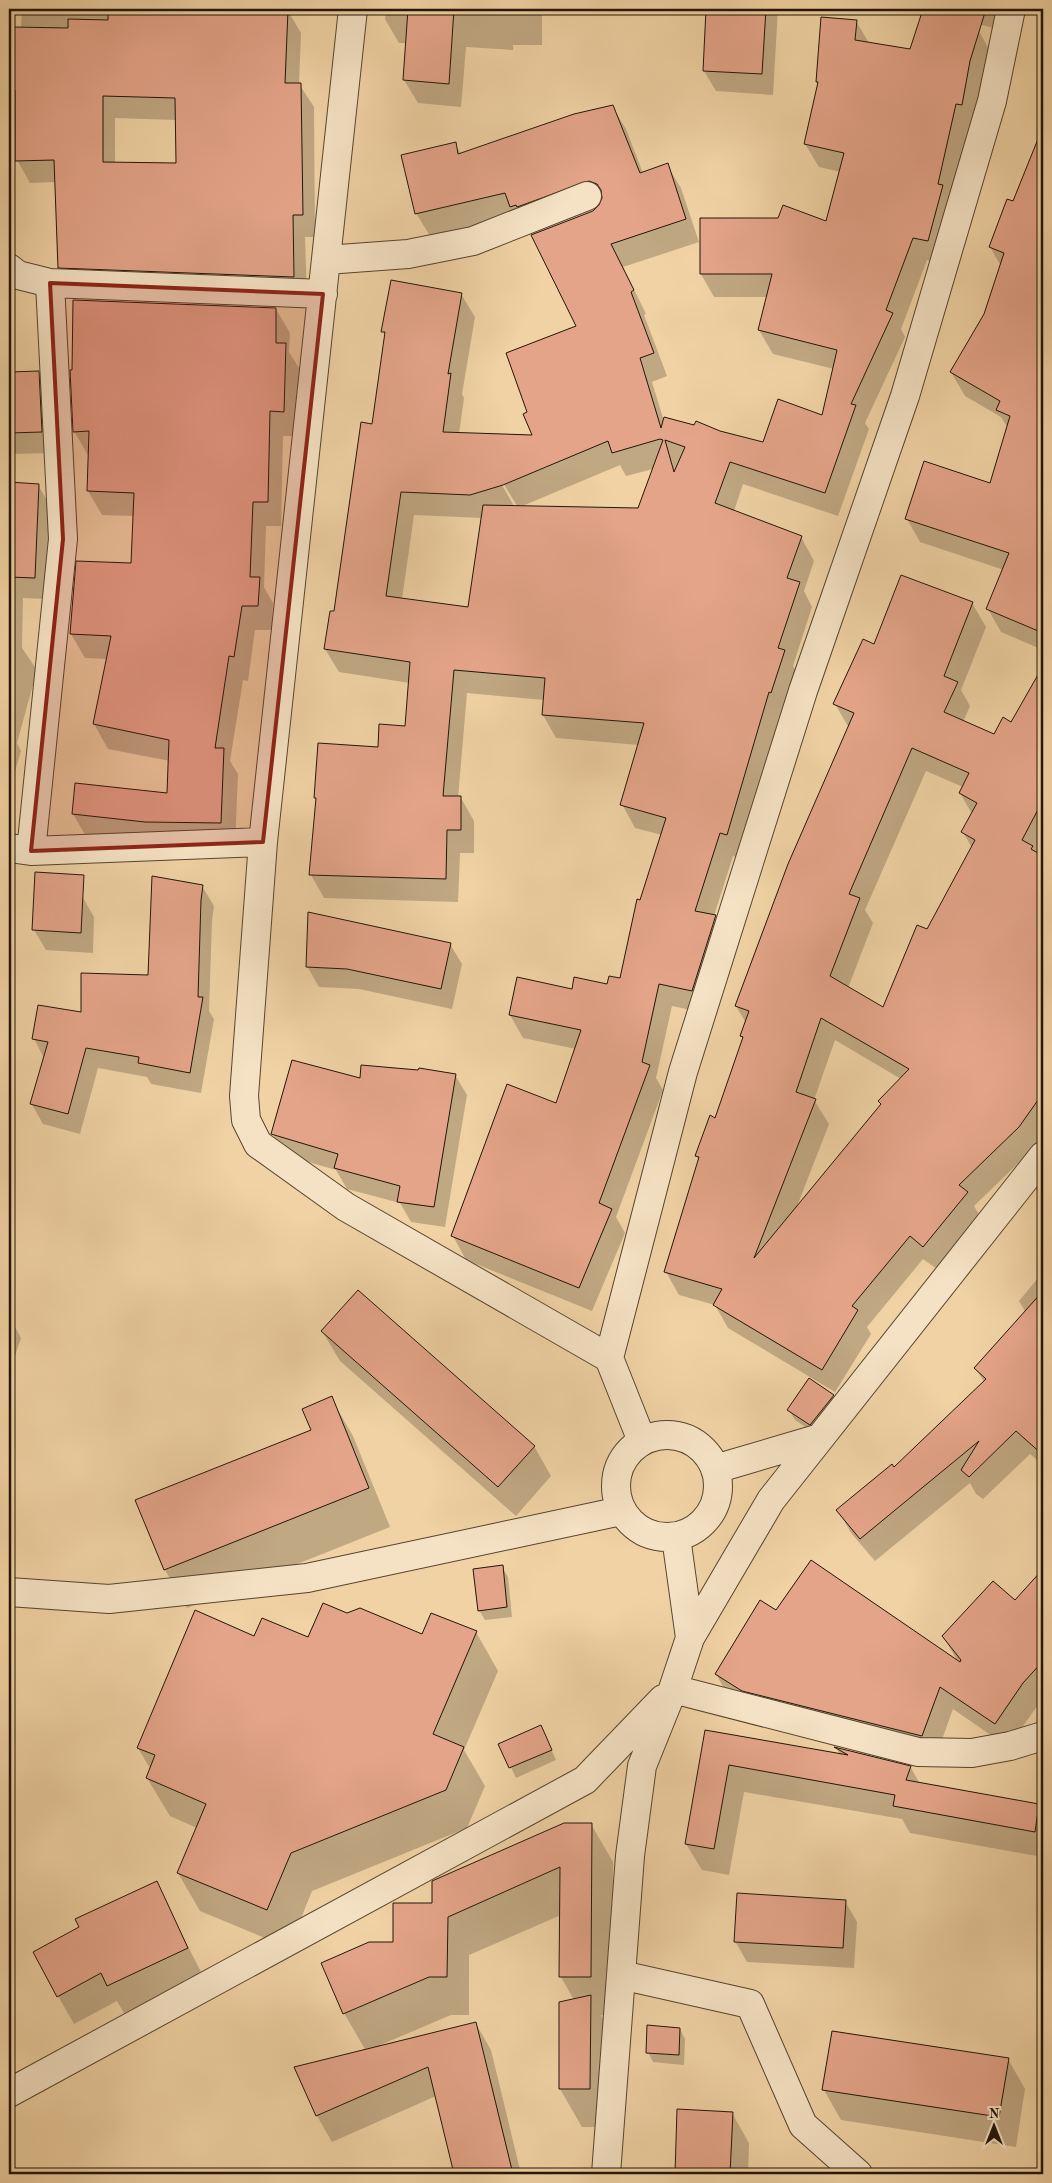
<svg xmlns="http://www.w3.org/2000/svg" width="1052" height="2183" viewBox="0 0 1052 2183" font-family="'Old Standard TT',serif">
<rect width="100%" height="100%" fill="#f0d2a4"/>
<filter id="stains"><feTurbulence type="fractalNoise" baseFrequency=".004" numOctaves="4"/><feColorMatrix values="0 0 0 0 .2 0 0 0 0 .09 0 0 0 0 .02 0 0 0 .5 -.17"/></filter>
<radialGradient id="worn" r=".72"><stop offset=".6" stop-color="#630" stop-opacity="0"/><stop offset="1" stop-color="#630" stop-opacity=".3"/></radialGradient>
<path fill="#0003" fill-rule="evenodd" d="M22 9H259L288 11 301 33 299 84 314 107 315 237H305L307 300 72 290 59 267 56 182 30 183 17 160 16 96 12 89 21 28ZM115 118 177 120 178 164 115 163Z
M386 9H542V45H513V50L466 47 461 107 418 103 404 80 407 43H399L385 19Z
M707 9H778L773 95 716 91 704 71Z
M940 9H1006L1000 30 944 14Z
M856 21 869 43 911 50 979 31 992 55 975 128 969 127 952 203 941 264 927 260 901 329 905 337 865 423 869 429 838 516 743 484 734 511 801 537 814 561 804 591 812 607 793 666 798 674 741 858 733 856 714 916 728 940 705 1013 672 1006 656 1078 663 1090 616 1217 625 1233 592 1311 466 1260 453 1236 557 1104 576 1049 523 1038 510 1015 573 990 608 985 621 979 662 835 635 828 622 804 639 745 556 738 543 715 544 700 467 693 458 798H461L474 821V853H460L458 902 324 898 311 875 317 802 315 798 406 727 410 683 339 672 325 649 335 613 373 425 386 337 383 331 461 294 475 317 462 394 464 398 459 434 534 436 529 412 578 327 593 212 603 203 532 229 516 217 430 236 416 213 455 144 461 154 612 106 626 129 643 173 667 165 681 188 699 242 623 267 646 314 644 315 667 376 652 382 663 418 764 443 823 417 834 369 773 354 759 330 767 297H714L701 274V220L827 223 841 172 819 167 805 144 819 84 817 82ZM620 465 626 476 653 469 639 509 520 507ZM501 479 517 506H514L499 480ZM414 515 483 518 469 609 402 599Z
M1039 77H1043V650L1001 632 988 609 1004 570 920 542 907 519 990 485 1008 428 1001 417 965 396 951 372 985 315 1001 266 990 247 1014 203 1036 148Z
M276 309 290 333 289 352 299 368 298 436H283L281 526H266L264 587 273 603 272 630H255L248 681 243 680 230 761 238 774 235 847 87 838 73 814 168 794 170 761 108 749 94 724 108 659 85 658 71 634 133 565 134 516 102 515 88 491 89 457 74 431Z
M38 372 50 393 53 453 9 454V373Z
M9 483 38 485 51 507 47 599 23 598 22 648 37 670 17 743 21 751 9 792Z
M972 603 986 627 961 690 970 706 963 722 995 735 1011 723 1043 669V1135L1032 1150 974 1206 980 1216 937 1269 923 1259 867 1327 871 1334 835 1392 728 1328 715 1305 679 1295 666 1272 699 1161 696 1155 716 1119 743 1039 741 1036 746 1023 736 1006 849 728 835 704 874 646ZM926 771 963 787 960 793 972 814 963 832 972 848 884 1009 848 988 873 923 865 910ZM835 1040 901 1079 796 1209 829 1124 814 1100Z
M202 886 214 906 212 921 209 1011 214 1019 201 1093 151 1084 147 1077 98 1068 80 1134 43 1124 31 1103 44 1058 34 1039 149 977Z
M82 896 94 917 93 953 46 950 34 930Z
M450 944 462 964 452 1009 359 989 319 987 307 966Z
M455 1075 467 1095 445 1227 411 1222 400 1203 347 1189 336 1170 284 1155 273 1134 361 1080Z
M1043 1272V1465L1030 1454 983 1499 976 1494 970 1483 875 1561 851 1533 838 1510 894 1468 984 1382 976 1369 1026 1313 1019 1301Z
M9 1282 13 1289 9 1300Z
M9 1316 21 1338 9 1373Z
M322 1331 534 1446 551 1476 516 1516 340 1361Z
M833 1396 839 1406 816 1434 795 1420 789 1410Z
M331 1398 353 1436 390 1527 187 1608 165 1570 312 1430Z
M502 1567 508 1577 512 1617 485 1620 479 1610Z
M1043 1571V1698L1008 1747 953 1709 935 1759 729 1697 716 1674 777 1612 958 1662 943 1636 1015 1602Z
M347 1615 423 1635 476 1632 498 1671 464 1750 485 1786 467 1828 312 1891 289 1948 200 1911 178 1873 197 1828 170 1816 147 1778 151 1770 138 1748 255 1638 309 1639Z
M706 1731 840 1755 837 1749 911 1768 920 1784 1043 1806V1885L1039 1878 1042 1857 910 1833 902 1819 744 1792 729 1875 702 1870 686 1844Z
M546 1737 556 1760 516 1778 500 1744Z
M591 1824 613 1862 612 2015H601L612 2034V2127H582L560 2089 574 2000 561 1977V1915L469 1955V2015H451L378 2046 476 2024 491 2050 521 2174H455L436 2096 332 2142 317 2116 366 2051 344 2013 394 1944 433 1905Z
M156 1883 203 1976 124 2013 117 2001 74 2024 58 1996 81 1928Z
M845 1901 857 1922 854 1968 747 1962 735 1941Z
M680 2029 685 2039 684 2065 653 2062 648 2052Z
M1008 2059 1025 2089 1016 2147 841 2120 824 2090Z
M679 2110 732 2113 749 2143 748 2174H676Z"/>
<path fill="#e4a489" stroke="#221508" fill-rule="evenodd" d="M108 9 288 10 285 83H301L303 215H293L294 277 58 268 54 160 15 161V90H11L13 27 68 28V19L108 20ZM103 96 175 98 176 163 103 162Z
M408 9H454L449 84 403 80Z
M706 9H766L762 74 703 71Z
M923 9H986L970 61 962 105 956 104 938 184 943 185 928 241 913 238 886 310 893 313 851 404 856 405 825 493 730 462 715 503 802 536 787 578 800 582 778 648 785 650 771 693 769 692 727 835 720 833 695 911 716 915 715 918 692 991 659 984 642 1062 650 1065 599 1203 612 1209 579 1288 451 1236 507 1084 556 1103 581 1030 509 1015 517 977 572 989 574 977 607 984 609 976 620 978 637 899 640 900 666 818 620 805 644 723 542 715 545 678 454 670 443 796H461V830H447L446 879 309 875 316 798H314L318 743 378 747 379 724 405 726 410 662 324 649 330 611H334L361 422 372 424 385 332H381L391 280 462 293 448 374 451 373 443 432 532 435 523 414 527 412 506 353 576 326 531 235 593 211 599 205 602 198 601 190 597 184 589 181 517 207 516 205 510 207 505 193 415 214 401 155 456 142 458 154 574 114 613 105 640 173 668 163 686 219 611 244 634 290 631 292 654 353 640 358 661 428 664 417 694 425 696 421 720 431 763 442 778 399 822 415 837 350 758 330 772 274H700V218H778L783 205 826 221 844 153 804 144 818 82H816L821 17 857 20 855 40 910 49ZM660 439 663 440 638 508 483 505 468 607 386 596 401 492 470 495 503 485 608 441 612 453ZM665 440 685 447 674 472Z
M1042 129 1043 130V633L986 609 1009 553 905 519 924 461 990 483 1010 416 996 410 1000 401 950 372 984 314 1004 253 989 247 1007 199 1013 201Z
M73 300 276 308V343H286L284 412 270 411 268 502H253L250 577H260L258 606H242L234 657 229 656 215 748H224L221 823 145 822 72 814 75 783 167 793 169 740 93 724 111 636 70 634 76 561 131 563 134 493 87 491 89 431 73 432 70 370H72Z
M39 371 42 432 9 433V372Z
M9 482 39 484 35 578 9 577Z
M901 575 973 602 944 676 958 682 944 712 994 734 1003 717 1011 722 1043 666V800L1022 840 1033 846 1031 849 1043 856V1093L1019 1127 959 1185 968 1192 923 1247 910 1236 852 1306 858 1310 822 1370 713 1305 722 1289 664 1272 699 1157 695 1156 710 1115 715 1118 743 1037 740 1036 749 1011 735 1006 788 864 854 713 833 704 863 639 874 644ZM912 748 969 773 959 793 977 803 961 832 975 840 927 929 917 925 883 1007 830 976 860 898 849 894ZM821 1018 909 1069 878 1101 881 1104 754 1258 816 1099 796 1092Z
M35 872 84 875 81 933 32 930Z
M152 876 203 885 201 900 198 997H203L190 1073 138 1063 139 1057 86 1048 68 1114 30 1104 48 1042 32 1039 38 1005 81 1012V973L148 975Z
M308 912 451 943 441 989 347 969 306 967Z
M292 1060 360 1078 361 1065 418 1070 419 1068 456 1074 434 1207 397 1202 400 1186 334 1168 338 1154 271 1134Z
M358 1290 535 1446 498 1487 321 1331Z
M1043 1291V1455L1016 1431 969 1477 961 1470 979 1441 860 1539 836 1510 892 1464 894 1467 986 1379 974 1368Z
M809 1378 834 1395 810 1425 787 1410Z
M332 1396 369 1488 164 1570 135 1500 311 1430 302 1409Z
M811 1560 960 1662 961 1660 942 1636 993 1581 1015 1600 1043 1569V1661L1023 1683 995 1724 940 1687 922 1736 742 1691 715 1674 760 1600 776 1610Z
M503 1565 507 1607 478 1611 473 1569Z
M323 1603 347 1613 360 1608 422 1634 431 1613 477 1631 433 1734 464 1747 446 1790 291 1853 267 1910 177 1873 206 1804 146 1778 155 1755 137 1748 195 1610 254 1636 262 1618 308 1637Z
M541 1725 552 1750 509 1768 498 1744Z
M705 1730 848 1755 834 1747 911 1766 906 1780 1039 1804 1035 1832 893 1806 895 1795 729 1765 714 1849 685 1844Z
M564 1823H592L591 1977H559L560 1867 448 1917 447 1977H429L343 2014 321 1963 369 1942H393V1903H432V1881Z
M157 1881 188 1948 107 1986 101 1973 57 1997 33 1952 79 1927 75 1919Z
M737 1893 846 1900 843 1948 734 1942Z
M591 1995 590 2089H559V2002Z
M476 2022 513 2174H454L428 2067 316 2116 294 2067Z
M647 2025 680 2028 679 2055 646 2053Z
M832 2031 1009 2058 999 2117 822 2090Z
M677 2109 733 2112 730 2174H675Z"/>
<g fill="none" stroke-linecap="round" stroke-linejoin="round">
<g stroke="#56442f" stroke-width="30">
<path id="minor" d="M353 9 263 842 244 1096 246 1120 258 1144 346 1207 609 1358
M326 260 408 254 473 241 587 196
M9 268 18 275 50 283 323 294
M9 848 31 851 263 842
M31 851 63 539 50 283
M616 1486a51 51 0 1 1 102 0a51 51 0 1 1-102 0Z
M642 1441 609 1358 683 1072 803 691 905 396 992 101 1011 9
M715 1469 817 1439
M676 1537 690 1638
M9 1592 109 1599 307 1578 621 1511
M673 1689 918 1752 972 1753 1010 1746 1043 1736
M621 1975 750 2004 803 2125 858 2174
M9 2093 585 1780 663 1699
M606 2174 630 1856 642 1766 673 1689 690 1638 771 1500 1043 1156"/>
</g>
<use href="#minor" stroke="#f5e2c4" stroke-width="28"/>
</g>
<path fill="#8f2418" fill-opacity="0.2" stroke="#8f2418" stroke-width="4" stroke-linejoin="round" d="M50 283 323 294 263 842 31 851 63 539Z"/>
<rect width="1052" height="2183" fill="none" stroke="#f0d2a4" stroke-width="30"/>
<rect x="10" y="10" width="1032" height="2163" fill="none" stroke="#221508" stroke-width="2.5"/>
<rect x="15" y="15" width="1022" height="2153" fill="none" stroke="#221508"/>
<g transform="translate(994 2126)" stroke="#f5e2c4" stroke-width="4" paint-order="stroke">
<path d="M0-4L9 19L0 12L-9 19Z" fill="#221508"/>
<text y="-8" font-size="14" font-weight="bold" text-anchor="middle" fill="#221508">N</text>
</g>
<rect width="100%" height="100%" filter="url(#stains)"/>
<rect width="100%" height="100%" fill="url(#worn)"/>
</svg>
